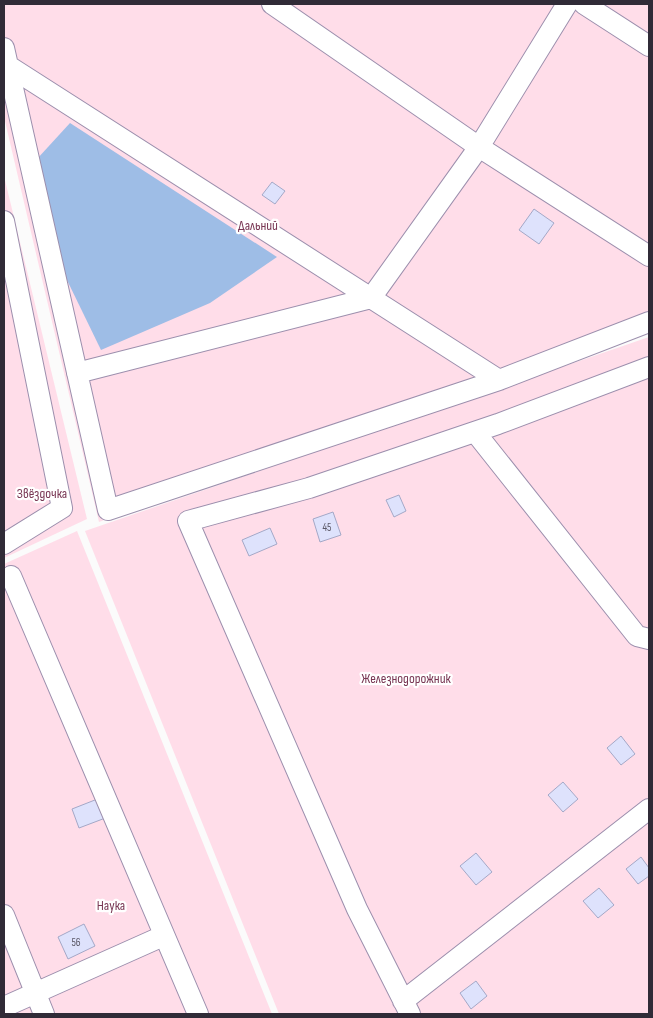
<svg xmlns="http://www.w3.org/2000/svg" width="653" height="1018" viewBox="0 0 653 1018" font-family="'Sofia Sans Condensed',sans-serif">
<rect width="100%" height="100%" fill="#fbfbfb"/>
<path fill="#ffdde9" d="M4 4H649V318L99 522 4 117Z
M4 176 87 519 4 558Z
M649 337V1014H279L85 531Z
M77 531 272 1014H4V564Z"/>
<path fill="#9ebde6" d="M70 123 277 257 210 303 101 350 48 241 37 159Z"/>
<path fill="#dee2fc" stroke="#a4a8c7" d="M272 182 285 191 275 204 262 195Z
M534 209 554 223 539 244 519 230Z
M399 495 406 511 394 517 386 500Z
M333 512 341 535 320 542 313 519Z
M270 528 277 544 249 556 242 540Z
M621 736 635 754 621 765 607 748Z
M563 782 578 799 563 812 548 795Z
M100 798 108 817 79 828 72 809Z
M476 853 492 872 476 885 460 866Z
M641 857 649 868V876L638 884 626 869Z
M599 888 614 905 598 918 583 901Z
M84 924 95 946 68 959 58 937Z
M476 981 487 996 471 1009 460 993Z"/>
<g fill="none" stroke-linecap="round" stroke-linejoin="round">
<g stroke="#9c8fad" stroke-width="22">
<path id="minor" d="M272 4 479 147 649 256
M584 4 649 46
M4 48 108 510 499 380 649 322
M7 65 499 380
M4 221 62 508 4 544
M77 373 371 298 479 147 567 4
M475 432 637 636 649 639
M11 576 198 1014
M4 915 44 1014
M403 1001 649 809
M4 1007 163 936
M410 1014 357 909 188 521 309 488 498 424 649 367"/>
</g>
<use href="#minor" stroke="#fff" stroke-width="20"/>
</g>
<g text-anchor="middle" stroke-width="4.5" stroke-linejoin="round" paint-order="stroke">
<g font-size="11" fill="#5c5968">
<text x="327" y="531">45</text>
<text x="76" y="946">56</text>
</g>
<g font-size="14" fill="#793754" stroke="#fff">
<text x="258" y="230">Дальний</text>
<text x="42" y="498">Звёздочка</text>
<text x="406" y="683">Железнодорожник</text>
<text x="111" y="910">Наука</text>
</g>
</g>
<rect width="653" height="1018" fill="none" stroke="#302b37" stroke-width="10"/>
</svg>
